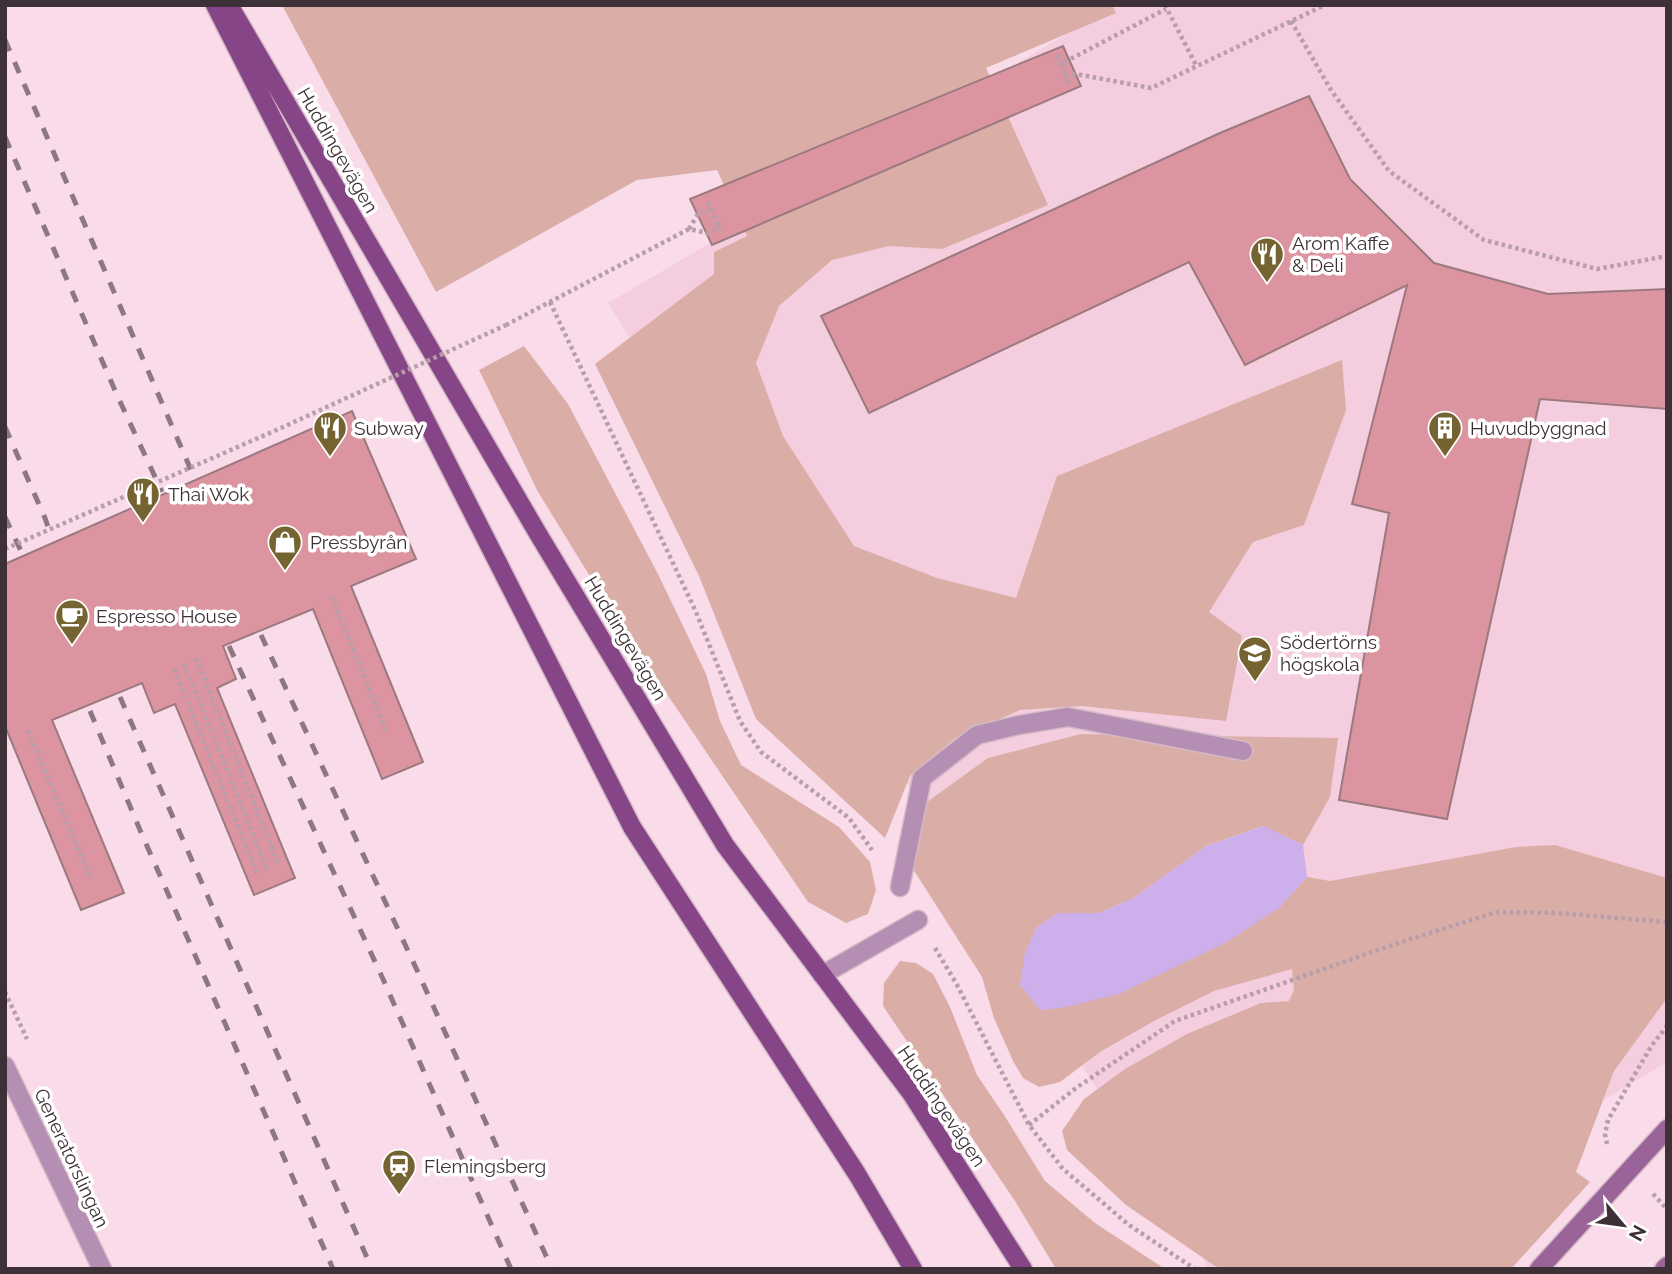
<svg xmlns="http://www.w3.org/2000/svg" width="1672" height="1274" viewBox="0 0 1672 1274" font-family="Raleway,sans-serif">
<rect width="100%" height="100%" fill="#fadbea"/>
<path fill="#f4cddf" d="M1098 5H1667V1062L1320 1269H1209L608 303 1101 14Z"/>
<path fill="#daaea7" d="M282 5H1112L1116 13 986 68 1048 205 942 249 889 246 832 260 779 306 756 363 783 436 854 546 937 578 1016 598 1057 476 1342 360 1346 410 1304 525 1253 542 1209 612 1242 636 1226 721 1082 706 1020 710 954 739 910 776 885 838 756 719 699 576 595 364 714 274V252L747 236 717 170 637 180 436 292Z
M524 346 568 404 658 574 706 674 720 721 741 765 839 827 870 862 876 890 868 914 846 923 808 902 620 625 538 492 479 370Z
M1081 734 1338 738 1330 797 1303 845 1263 826 1206 846 1132 899 1099 913H1058L1036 928 1280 907 1307 877 1330 881 1516 847 1555 845 1667 878V998L1614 1071 1576 1172 1590 1182 1511 1269H1223L1215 1266 1126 1205 1067 1150 1062 1131 1084 1099 1125 1069 1187 1034 1261 1003 1289 1001 1294 990 1292 969 1214 991 1154 1021 1100 1052 1060 1082 1039 1087 1023 1078 1013 1061 994 1018 982 977 913 869 927 802 988 758Z
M900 961 916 963 933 974 950 1007 977 1075 1004 1115 1045 1181 1095 1223 1165 1269H1056L1015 1201 883 1006 884 983Z"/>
<path fill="#cdb0eb" d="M1264 826 1303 845 1307 877 1280 907 1227 942 1119 994 1062 1008 1040 1010 1020 985 1025 953 1036 928 1058 913H1099L1132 899 1206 846Z"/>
<path fill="#db94a0" stroke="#9a7a7f" stroke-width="2" d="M1063 46 1081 86 712 245 690 199Z
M1309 96 1350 179 1434 263 1548 294 1667 289V409L1540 399 1447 819 1339 800 1389 513 1352 504 1407 285 1245 365 1189 262 869 413 821 316 1220 133Z
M352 411 416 559 351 586 423 762 382 779 313 609 223 646 236 679 217 688 295 878 254 895 175 704 154 713 142 683 52 720 124 893 81 910 5 726V564Z"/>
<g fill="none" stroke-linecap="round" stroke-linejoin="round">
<g stroke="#d4b9c6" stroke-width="21">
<path id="lane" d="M900 887 922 778 977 735 1019 725 1068 717 1243 751
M822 975 918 920
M5 1066 102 1269"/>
</g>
<g stroke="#d4b9c6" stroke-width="21">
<path id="secondary" d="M1539 1269 1667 1129
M1664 1269 1667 1266"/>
</g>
<g stroke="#d4b9c6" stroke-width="21">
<path id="primary" d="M215 5 632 827 857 1174 913 1269
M229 5 537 532 725 845 911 1093 1023 1269"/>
</g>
<path stroke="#b79eaa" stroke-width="4.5" stroke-dasharray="3.5 3.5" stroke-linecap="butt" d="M1165 5 1197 67
M1291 21 1331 90 1389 171 1484 240 1597 269 1667 256
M1057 55 1061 64 1166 9
M1061 64 1066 77
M1069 84 1066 77 1076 74 1151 88 1325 5
M711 209 719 227
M689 229 698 214 711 209 707 200
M550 302 696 612 740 721 761 752 849 818 872 850
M506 325 689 229 707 233 719 227 721 232
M332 597 387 733
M196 658 279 865
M184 664 268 871
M174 669 258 875
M28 731 91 879
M935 948 956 983 1029 1125 1063 1169 1129 1225 1195 1269
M5 992 27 1039
M1029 1125 1076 1088 1175 1021 1401 942 1497 912 1557 913 1667 922
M1607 1144 1605 1134 1608 1120 1652 1045 1667 1026
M1653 1194 1667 1209"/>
<use href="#lane" stroke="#b48fb3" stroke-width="18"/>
<use href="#secondary" stroke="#9a6499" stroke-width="18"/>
<use href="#primary" stroke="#864586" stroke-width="18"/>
<path stroke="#8d7882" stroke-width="5" stroke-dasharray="12 12" stroke-linecap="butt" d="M5 40 194 477
M5 137 117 395 162 492
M5 427 45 518 51 536
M5 517 21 551
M261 635 416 968 552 1269
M229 646 383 979 511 1269
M120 697 372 1269
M90 711 140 830 333 1269"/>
<path stroke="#b79eaa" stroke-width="4.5" stroke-dasharray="3.5 3.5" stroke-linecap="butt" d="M5 549 281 428 506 325"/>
</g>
<defs>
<g id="restaurant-pin" transform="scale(1.75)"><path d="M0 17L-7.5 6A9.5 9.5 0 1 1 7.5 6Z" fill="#756432" stroke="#fff"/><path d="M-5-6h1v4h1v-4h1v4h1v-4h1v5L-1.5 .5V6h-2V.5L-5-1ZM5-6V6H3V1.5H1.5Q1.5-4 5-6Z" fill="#fff"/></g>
<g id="building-pin" transform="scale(1.75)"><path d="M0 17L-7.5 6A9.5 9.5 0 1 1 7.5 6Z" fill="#756432" stroke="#fff"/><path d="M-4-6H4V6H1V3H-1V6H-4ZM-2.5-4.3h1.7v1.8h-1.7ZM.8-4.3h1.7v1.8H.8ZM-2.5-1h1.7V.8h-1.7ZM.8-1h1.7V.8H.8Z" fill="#fff"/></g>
<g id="shop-pin" transform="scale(1.75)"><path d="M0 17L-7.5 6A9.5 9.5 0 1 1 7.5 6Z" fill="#756432" stroke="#fff"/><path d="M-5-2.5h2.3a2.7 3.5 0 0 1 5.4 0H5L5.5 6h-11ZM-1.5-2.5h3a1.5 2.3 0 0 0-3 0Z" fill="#fff"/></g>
<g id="cafe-pin" transform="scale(1.75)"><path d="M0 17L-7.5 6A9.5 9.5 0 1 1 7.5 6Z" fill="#756432" stroke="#fff"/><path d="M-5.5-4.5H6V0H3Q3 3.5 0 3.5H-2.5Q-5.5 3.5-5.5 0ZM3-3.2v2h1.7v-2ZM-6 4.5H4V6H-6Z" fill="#fff"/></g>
<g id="university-pin" transform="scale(1.75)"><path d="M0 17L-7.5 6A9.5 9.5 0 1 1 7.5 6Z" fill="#756432" stroke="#fff"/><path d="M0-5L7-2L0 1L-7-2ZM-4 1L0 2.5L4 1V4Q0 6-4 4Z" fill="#fff"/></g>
<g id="station-pin" transform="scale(1.75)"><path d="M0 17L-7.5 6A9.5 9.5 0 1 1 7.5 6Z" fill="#756432" stroke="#fff"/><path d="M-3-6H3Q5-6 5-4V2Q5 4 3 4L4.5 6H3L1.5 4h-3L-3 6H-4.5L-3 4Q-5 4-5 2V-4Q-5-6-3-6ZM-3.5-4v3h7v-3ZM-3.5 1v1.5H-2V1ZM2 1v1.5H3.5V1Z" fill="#fff"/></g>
</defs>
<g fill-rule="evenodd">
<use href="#restaurant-pin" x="1267" y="254"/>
<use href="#restaurant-pin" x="330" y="428"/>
<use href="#building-pin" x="1445" y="428"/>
<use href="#restaurant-pin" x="143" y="494"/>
<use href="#shop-pin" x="285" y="542"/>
<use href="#cafe-pin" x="72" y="616"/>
<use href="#university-pin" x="1255" y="653"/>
<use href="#station-pin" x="399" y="1166"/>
</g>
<g text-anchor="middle" stroke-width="7" stroke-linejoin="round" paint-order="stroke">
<g font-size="19" fill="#3d3036" stroke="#fff">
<text transform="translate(338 150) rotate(60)" y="7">Huddingevägen</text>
<text transform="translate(626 638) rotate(59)" y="7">Huddingevägen</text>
<text transform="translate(942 1106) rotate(56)" y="7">Huddingevägen</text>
<text transform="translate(72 1158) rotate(65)" y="7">Generatorslingan</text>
</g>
<g font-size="19" fill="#3d3036" stroke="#fff" text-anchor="start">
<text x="1292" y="250">Arom Kaffe<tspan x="1292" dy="22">&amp; Deli</tspan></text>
<text x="354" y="435">Subway</text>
<text x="1470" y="435">Huvudbyggnad</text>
<text x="168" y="501">Thai Wok</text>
<text x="310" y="549">Pressbyrån</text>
<text x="96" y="623">Espresso House</text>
<text x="1280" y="649">Södertörns<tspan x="1280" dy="22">högskola</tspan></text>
<text x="424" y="1173">Flemingsberg</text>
</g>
</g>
<rect width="1672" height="1274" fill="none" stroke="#3d3036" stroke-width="14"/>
<g transform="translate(1623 1225) rotate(119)" stroke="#ffffff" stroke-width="5" paint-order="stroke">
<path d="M0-5L12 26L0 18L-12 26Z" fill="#3d3036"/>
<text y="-10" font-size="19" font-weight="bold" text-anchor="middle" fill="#3d3036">N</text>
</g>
</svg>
